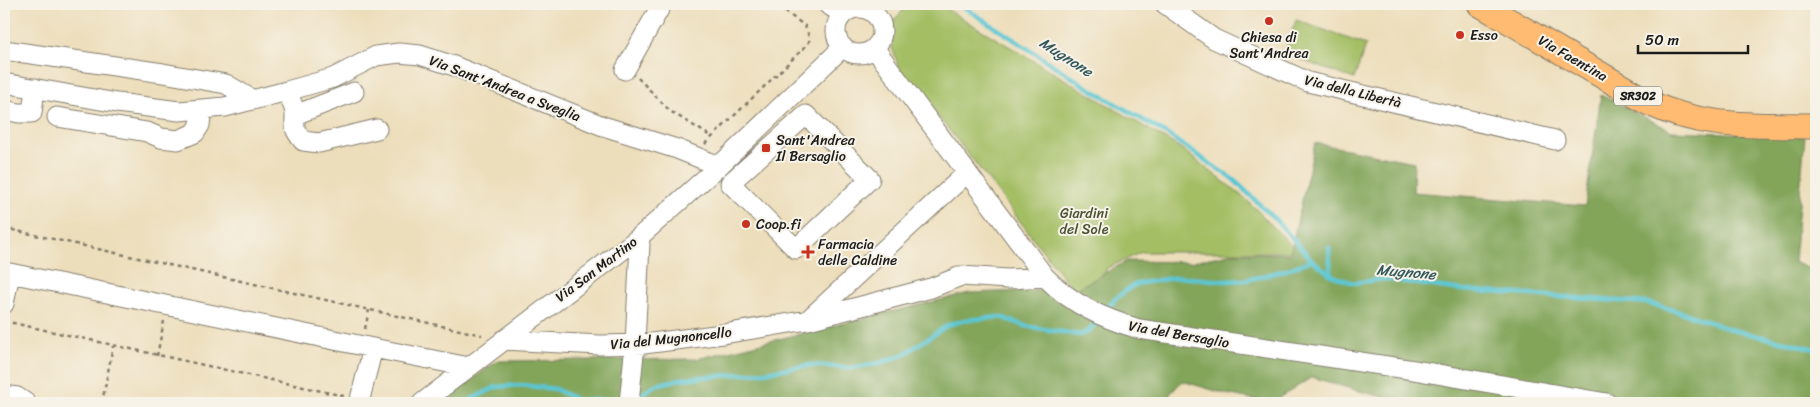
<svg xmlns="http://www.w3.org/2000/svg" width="1820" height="407" viewBox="0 0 1820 407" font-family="Sriracha,sans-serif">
<rect width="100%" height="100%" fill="#f7f3e8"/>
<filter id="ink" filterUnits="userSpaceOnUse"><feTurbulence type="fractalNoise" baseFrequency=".02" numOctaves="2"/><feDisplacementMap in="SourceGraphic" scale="10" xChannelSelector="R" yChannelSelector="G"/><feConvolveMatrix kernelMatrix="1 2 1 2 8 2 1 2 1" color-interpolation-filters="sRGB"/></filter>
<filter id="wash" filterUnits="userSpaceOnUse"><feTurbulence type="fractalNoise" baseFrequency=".0096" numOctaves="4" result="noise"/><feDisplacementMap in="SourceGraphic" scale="20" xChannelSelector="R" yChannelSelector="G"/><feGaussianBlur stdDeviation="1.12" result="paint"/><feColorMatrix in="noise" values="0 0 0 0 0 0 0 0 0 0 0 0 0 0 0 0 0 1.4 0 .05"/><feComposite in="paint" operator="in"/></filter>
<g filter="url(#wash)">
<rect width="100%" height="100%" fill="#eddebb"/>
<path fill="#a3be64" stroke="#606d40" d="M909 4H938L1182 149 1246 199 1298 252H1142L1107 268 1094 301 1066 281 972 159 899 68 892 47 894 20Z
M1296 20 1366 45 1354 79 1284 54Z"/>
<path fill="#82a55a" stroke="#4f603b" d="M1601 95 1672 131 1805 136 1794 262 1816 272V403H1423C1384 399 1350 389 1312 377L1272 403 1226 394 1182 381 1170 394 1168 403H440L497 361 696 359 969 293 1076 289 1127 261 1190 262 1234 253 1290 254 1315 143 1414 162 1413 192 1585 206Z"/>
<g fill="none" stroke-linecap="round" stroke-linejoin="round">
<path stroke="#5ac6d3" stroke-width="4.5" d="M959 4 1084 85 1165 133 1234 180 1274 218 1312 260 1331 275 1353 283 1384 279 1462 290 1647 303 1687 314 1732 330 1816 349
M1329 248 1331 274
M1104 312 1115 299 1132 286 1141 283 1179 277 1224 281 1247 280 1286 270 1312 260
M633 396 642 394 655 385 681 379 765 372 811 365 852 368 880 363 903 355 948 325 965 320 1001 317 1025 326 1080 335 1089 331 1098 320
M464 403 496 387 521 385 555 389 577 400H617L626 398"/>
</g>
</g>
<g filter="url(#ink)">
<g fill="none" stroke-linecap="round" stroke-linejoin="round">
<g stroke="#847d6c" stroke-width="21">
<path id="minor" d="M827 4 843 14
M1165 4 1214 39 1308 82 1555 140
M836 31a23 23 0 1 1 46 0a23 23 0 1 1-46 0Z
M875 49 1045 277C1073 305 1102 318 1139 329L1414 370 1607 403
M4 50 163 73 226 84 253 100
M625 70 662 4
M4 83 117 103 179 111 225 107 287 91 333 78 376 56 399 53 420 55 454 66 603 126 677 149 719 166
M287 91C290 98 295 108 295 115 295 129 293 128 303 141L319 143 377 129
M4 110 19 113H32L35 88
M295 115 354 92
M806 115 870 179 796 249 730 183Z
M57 117 147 132 161 138 178 140 195 133 200 125 202 109
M4 304 10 273 373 348
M809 319 967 173
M503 340 600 345 644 344 723 334 808 320 931 288 961 276 1008 279 1045 277
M4 395 17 397 26 403
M359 403 373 348 469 367
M422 403 637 239 719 166 843 47
M629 403 635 344 640 244 637 239"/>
</g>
<g stroke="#847d6c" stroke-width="27">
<path id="major" d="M1480 4 1649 103C1704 129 1756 125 1816 126"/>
</g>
<path stroke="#847d6c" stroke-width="2.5" stroke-dasharray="4 4" stroke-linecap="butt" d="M638 78 670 111 712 137
M705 144 808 44 810 39 805 26 779 7
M4 228 482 335
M4 321 344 396
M365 329 369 310
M157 356 164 321
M102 403 113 346"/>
<use href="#minor" stroke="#fff" stroke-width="19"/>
<use href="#major" stroke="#febb71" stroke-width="25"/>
</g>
</g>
<g fill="#c8321e" stroke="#f7f3e8" stroke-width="2">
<circle cx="1269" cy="21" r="5"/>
<circle cx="1460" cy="35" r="5"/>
<rect x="761" y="143" width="10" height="10" rx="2.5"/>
<circle cx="746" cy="224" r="5"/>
<path d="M805.5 244.5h5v5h5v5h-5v5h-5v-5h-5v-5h5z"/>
</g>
<g text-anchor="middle" stroke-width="4" stroke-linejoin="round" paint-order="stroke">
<rect fill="#f7f3e8" stroke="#5e5c59" stroke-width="1" x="1614" y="86.5" width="48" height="19" rx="4"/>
<g font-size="12" font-weight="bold" fill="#1c1c1c">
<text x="1638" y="100">SR302</text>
</g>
<g font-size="14" fill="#1c1c1c" stroke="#f7f3e8" text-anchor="start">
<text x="1470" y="40">Esso</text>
<text x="1269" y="42" text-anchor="middle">Chiesa di<tspan x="1269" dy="16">Sant'Andrea</tspan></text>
<text x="776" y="145">Sant'Andrea<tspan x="776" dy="16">Il Bersaglio</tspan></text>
<text x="756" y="229">Coop.fi</text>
<text x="818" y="249">Farmacia<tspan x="818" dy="16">delle Caldine</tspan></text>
</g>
<g font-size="14" fill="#1c1c1c" stroke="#f7f3e8">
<text transform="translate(1573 58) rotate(30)" y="5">Via Faentina</text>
<text transform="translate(505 88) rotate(21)" y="5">Via Sant'Andrea a Sveglia</text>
<text transform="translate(1353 91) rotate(14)" y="5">Via della Libertà</text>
<text transform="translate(596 269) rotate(-37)" y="5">Via San Martino</text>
<text transform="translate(1179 334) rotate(10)" y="5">Via del Bersaglio</text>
<text transform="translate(671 338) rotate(-6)" y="5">Via del Mugnoncello</text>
</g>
<g font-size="14" fill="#4b5535" stroke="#f7f3e8">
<text x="1084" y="218">Giardini<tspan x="1084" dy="16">del Sole</tspan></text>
</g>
<g font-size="15" font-style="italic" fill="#32585c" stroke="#f7f3e8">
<text transform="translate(1066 57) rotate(33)" y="5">Mugnone</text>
<text transform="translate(1406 272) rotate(5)" y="5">Mugnone</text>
</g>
</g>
<rect width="1820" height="407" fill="none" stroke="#f7f3e8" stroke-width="20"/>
<path d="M1638 45v8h110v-8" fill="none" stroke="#1c1c1c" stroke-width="2.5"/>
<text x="1645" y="45" font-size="15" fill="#1c1c1c" stroke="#f7f3e8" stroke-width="4" paint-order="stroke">50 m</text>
</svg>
